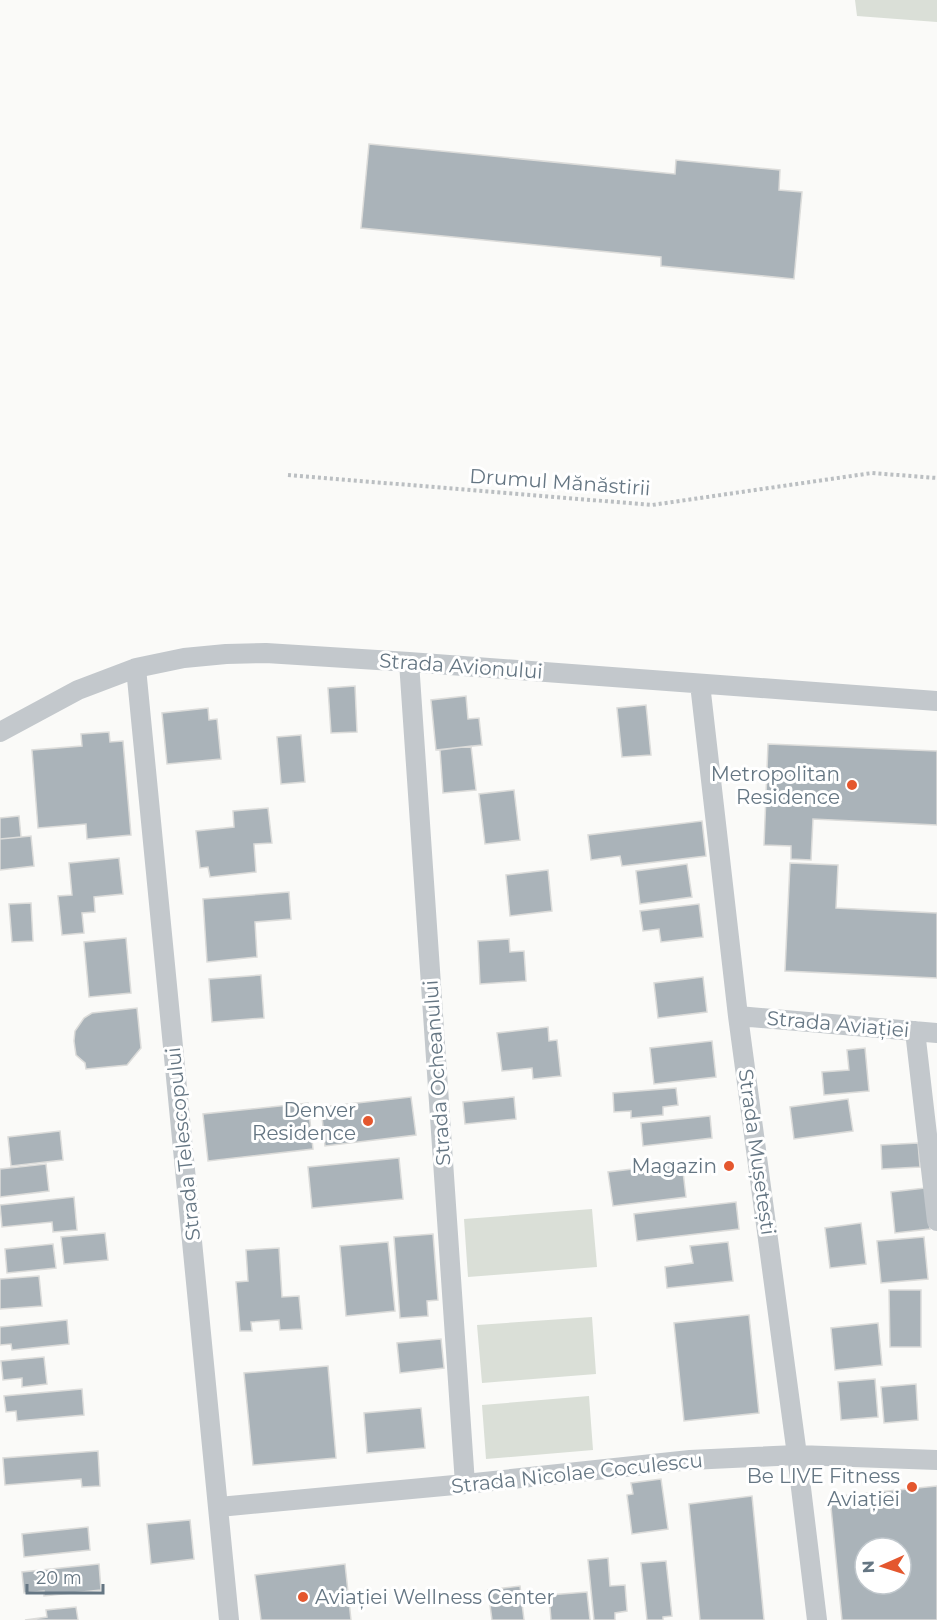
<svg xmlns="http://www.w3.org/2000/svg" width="937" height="1620" viewBox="0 0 937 1620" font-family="Montserrat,sans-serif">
<rect width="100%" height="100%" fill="#fafaf8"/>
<path fill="#dadfd7" d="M855 0H937V22L857 16Z
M592 1209 597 1267 468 1277 464 1219Z
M592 1317 596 1374 482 1383 477 1325Z
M589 1396 593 1450 486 1459 482 1405Z"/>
<path fill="#aab3b9" stroke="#dcdcda" stroke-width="1.5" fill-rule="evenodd" d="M369 144 675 174 676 160 780 170 779 190 802 192 794 279 661 266V257L361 228Z
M355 686 357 732 331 733 328 688Z
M466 696 468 719 479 718 482 745 436 750 431 700Z
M646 705 651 755 622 757 617 708Z
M208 708 209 720 217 719 221 759 167 764 162 713Z
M109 732 110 742 123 741 131 835 87 839 86 824 38 828 32 750 82 746 81 734Z
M301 735 305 782 281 784 277 737Z
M768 744 937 751V825L813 819 811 860 791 859V846L764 845Z
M471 746 476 790 443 793 440 750Z
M514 790 520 840 485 844 479 794Z
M268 808 272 843 254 844 256 872 210 877 208 867 200 868 196 831 234 827 233 811Z
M19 816 21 837 0 839V818Z
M702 821 706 856 622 866 620 856 591 860 588 835Z
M31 836 34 866 0 870V839Z
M119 858 123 894 94 897 95 912 82 913 84 933 62 935 58 896 72 895 69 863Z
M790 863 838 865 836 908 937 913V978L785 971Z
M687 864 692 897 640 904 636 871Z
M548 870 552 911 510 916 506 875Z
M289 892 291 919 255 922 257 957 207 962 203 899Z
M31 903 33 941 12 942 9 904Z
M699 904 703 937 661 942 659 929 643 931 640 911Z
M126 938 131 993 89 997 84 942Z
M509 939 510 952 524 951 526 981 480 984 478 941Z
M261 975 264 1018 212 1022 209 979Z
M703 977 707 1012 658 1018 654 983Z
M137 1008 141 1048 127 1065 86 1069 85 1063 76 1055 74 1041 75 1031 84 1018 92 1013Z
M548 1027 549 1041 557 1040 561 1076 533 1079 532 1068 502 1071 497 1033Z
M712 1041 716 1077 654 1084 650 1048Z
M865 1048 869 1091 824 1095 822 1072 849 1070 847 1050Z
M676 1088 678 1105 663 1107V1115L631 1118V1111L614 1112 613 1093Z
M411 1097 416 1135 325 1146 321 1107Z
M514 1097 516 1119 465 1124 463 1102Z
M848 1099 853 1131 794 1139 790 1107Z
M308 1103 313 1149 208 1161 203 1114Z
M710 1116 712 1138 643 1146 641 1123Z
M60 1131 63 1160 11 1166 8 1137Z
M918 1143 920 1167 882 1169 881 1145Z
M399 1158 403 1199 312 1208 308 1167Z
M682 1163 686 1197 613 1206 608 1172Z
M46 1164 49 1191 0 1197V1169Z
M925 1188 930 1229 895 1233 891 1192Z
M74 1197 77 1230 53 1232 52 1222 2 1227 0 1205Z
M736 1202 739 1229 637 1241 634 1214Z
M861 1223 866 1264 830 1268 825 1228Z
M105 1233 108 1260 64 1264 61 1237Z
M433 1234 438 1300 427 1301 428 1316 400 1318 394 1237Z
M924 1237 928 1279 881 1283 877 1241Z
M388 1242 395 1311 346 1316 340 1246Z
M728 1242 733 1281 667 1288 665 1267 693 1263 690 1246Z
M53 1244 56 1268 7 1273 5 1249Z
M279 1248 282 1297 299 1296 302 1329 280 1330 279 1320 251 1322 252 1331H240L236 1282 248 1281 246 1250Z
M39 1276 42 1306 0 1309V1279Z
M889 1290H921V1347H890Z
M749 1315 759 1413 684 1421 674 1323Z
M67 1320 69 1344 12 1350 11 1344 0 1345V1327Z
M878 1323 882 1365 835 1370 831 1328Z
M441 1339 444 1368 400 1373 397 1343Z
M44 1357 47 1384 22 1387V1378L3 1380 1 1361Z
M328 1366 336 1458 253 1465 244 1373Z
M875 1379 878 1417 841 1420 838 1382Z
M916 1384 918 1420 884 1423 881 1387Z
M82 1389 84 1415 17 1421 16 1411 6 1412 4 1396Z
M421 1408 425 1448 367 1453 364 1413Z
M98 1451 100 1486 82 1487 81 1479 5 1485 3 1458Z
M661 1479 668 1529 632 1534 627 1495 633 1494 631 1483Z
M937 1486V1620H842L830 1497ZM865 1548H901V1584H865Z
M752 1496 764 1620H700L689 1504Z
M190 1520 194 1559 151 1564 147 1524Z
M88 1527 90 1550 24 1557 22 1534Z
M608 1558 610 1586 625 1585 627 1611 615 1613V1620H594L588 1560Z
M666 1561 672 1616 663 1617V1620H647L641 1563Z
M99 1564 101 1590 44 1596V1591L24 1593 22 1572Z
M345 1564 351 1620H261L255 1575Z
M520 1586 524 1620H492L488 1590Z
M587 1592 590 1620H551L549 1595Z
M76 1607 78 1620H25L47 1617 46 1610Z"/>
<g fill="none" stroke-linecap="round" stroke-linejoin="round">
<path stroke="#bbbfc2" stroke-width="4" stroke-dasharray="3 3" stroke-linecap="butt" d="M288 475 652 505 872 473 937 478"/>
<path stroke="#c3c8cc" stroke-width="20" d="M409 662 465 1484
M136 668 229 1620
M700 684 738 1016 797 1455 817 1620
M0 732 78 690 136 668 184 658 226 654 266 653 409 662 937 701
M738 1016 937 1033
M915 1031 937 1221
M219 1507 465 1484 690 1460 797 1455 937 1460"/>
</g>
<g fill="#e4572e" stroke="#fff" stroke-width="2">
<circle cx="852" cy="785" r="6"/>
<circle cx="368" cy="1121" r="6"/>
<circle cx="729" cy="1166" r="6"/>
<circle cx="912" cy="1487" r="6"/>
<circle cx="303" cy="1597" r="6"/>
</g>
<g text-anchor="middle" stroke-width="6" stroke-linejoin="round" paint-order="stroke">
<g font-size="20" fill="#657683" stroke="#fff">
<text transform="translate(560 482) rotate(4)" y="7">Drumul Mănăstirii</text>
<text transform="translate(461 666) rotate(4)" y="7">Strada Avionului</text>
<text transform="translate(838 1024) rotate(5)" y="7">Strada Aviației</text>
<text transform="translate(437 1073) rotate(-94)" y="7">Strada Ocheanului</text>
<text transform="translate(183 1144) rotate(-96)" y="7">Strada Telescopului</text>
<text transform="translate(757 1152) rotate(82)" y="7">Strada Mușetești</text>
<text transform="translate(577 1473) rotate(-6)" y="7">Strada Nicolae Coculescu</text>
</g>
<g font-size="20" fill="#657683" stroke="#fff" text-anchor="end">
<text x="840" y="781">Metropolitan<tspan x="840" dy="23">Residence</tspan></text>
<text x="356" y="1117">Denver<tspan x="356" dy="23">Residence</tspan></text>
<text x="717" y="1173">Magazin</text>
<text x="900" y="1483">Be LIVE Fitness<tspan x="900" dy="23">Aviației</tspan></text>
<text x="315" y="1604" text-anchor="start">Aviației Wellness Center</text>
</g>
</g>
<g transform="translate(883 1566) rotate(267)"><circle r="28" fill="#ffffff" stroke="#c1c8cd" stroke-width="1.5"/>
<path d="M0-4.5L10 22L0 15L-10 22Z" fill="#e4572e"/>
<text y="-9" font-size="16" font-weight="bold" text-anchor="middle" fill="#657683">N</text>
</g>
<path d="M27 1584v9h76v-9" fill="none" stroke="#657683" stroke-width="3"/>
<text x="36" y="1584" font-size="18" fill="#657683" stroke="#ffffff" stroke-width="4.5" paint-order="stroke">20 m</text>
</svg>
